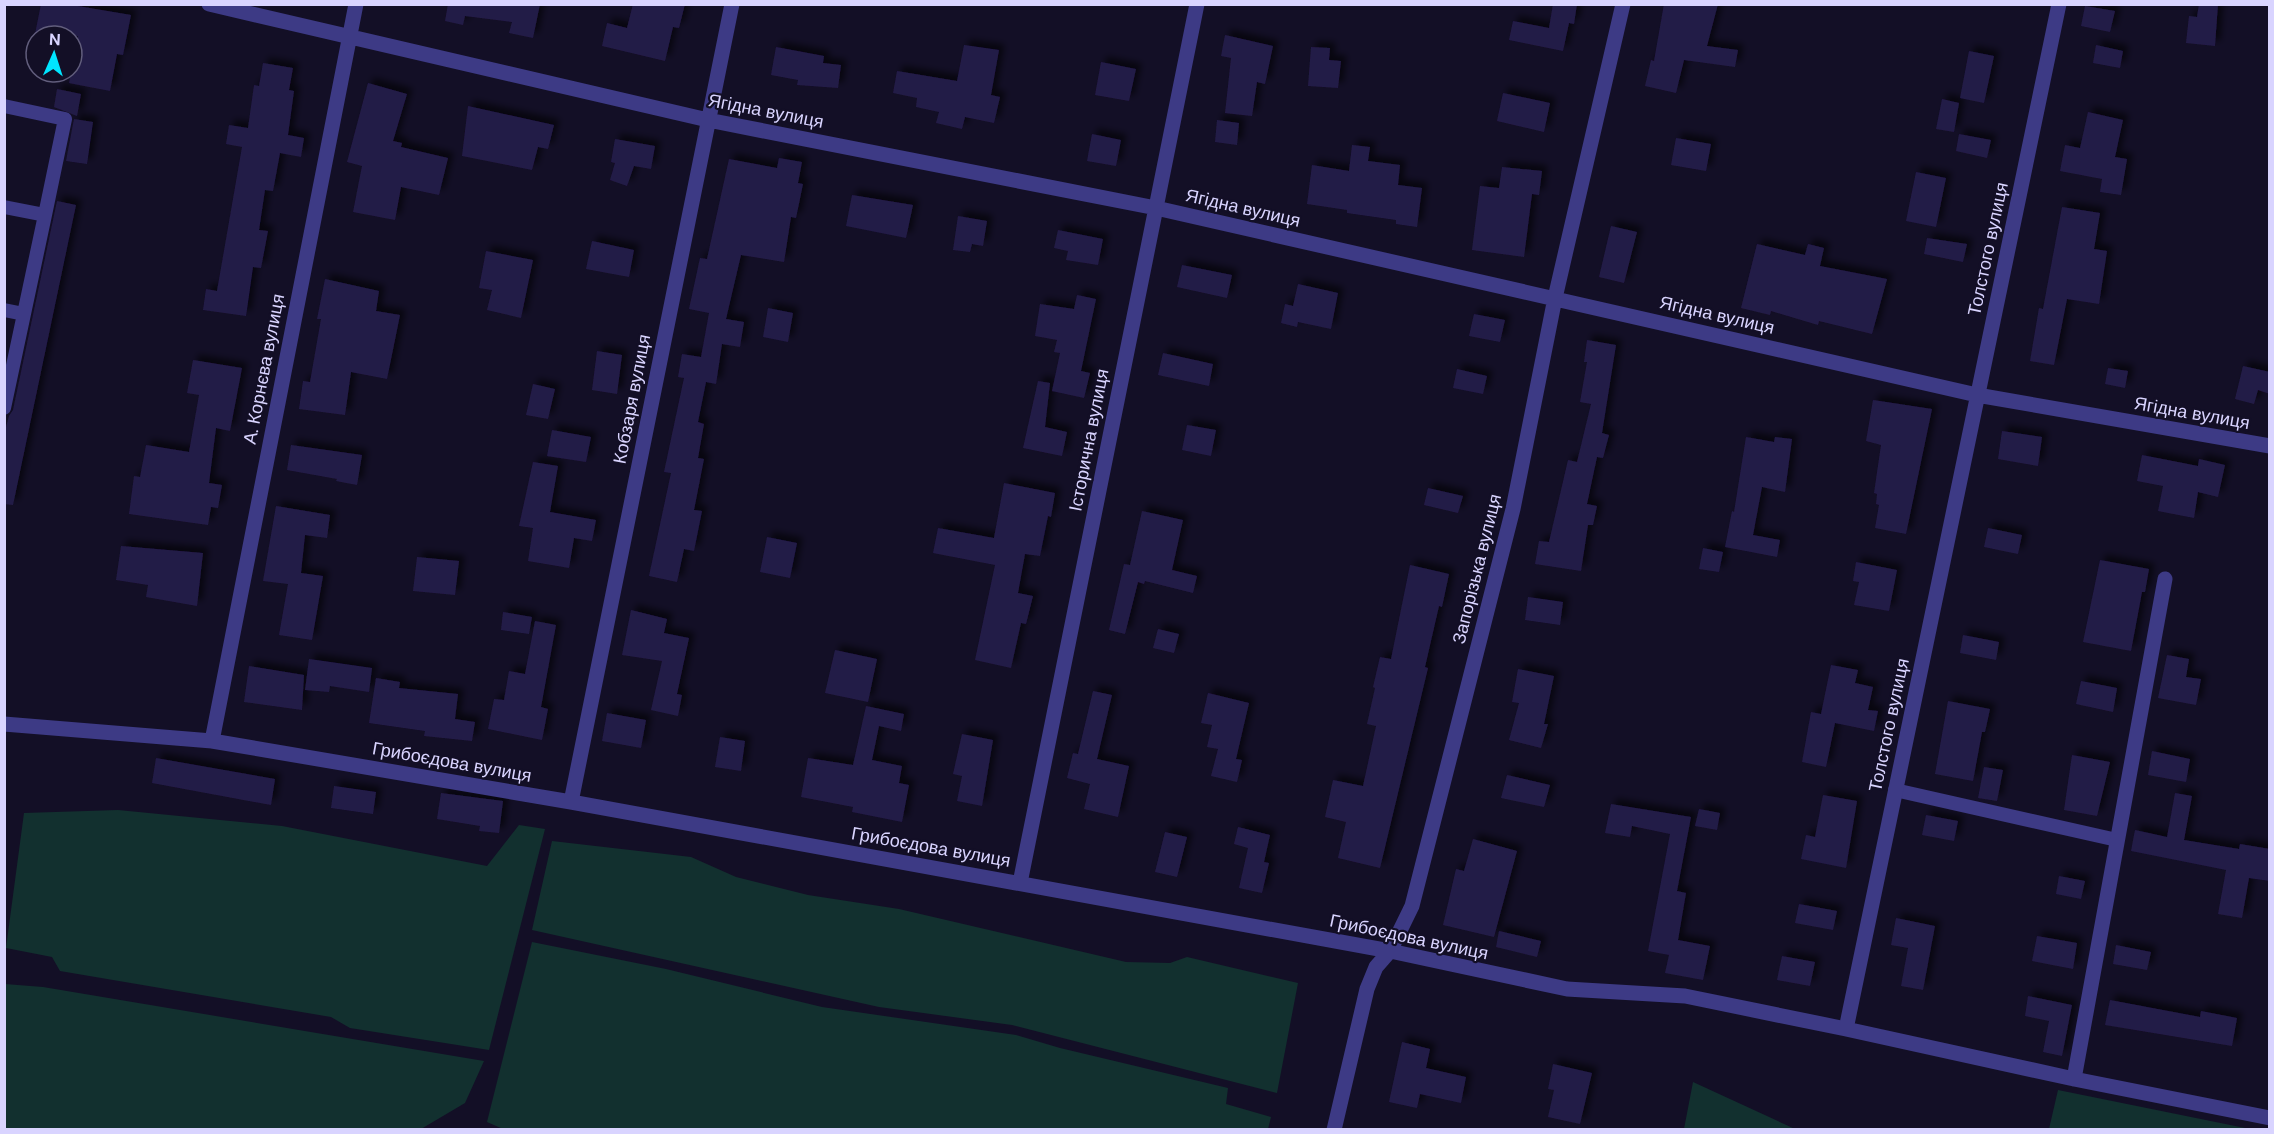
<svg xmlns="http://www.w3.org/2000/svg" width="2274" height="1134" viewBox="0 0 2274 1134" font-family="'DM Sans',sans-serif">
<defs>
<filter id="shadow"><feDropShadow dx="5.5" dy="-5.5" stdDeviation="3" flood-color="#0009"/></filter>
</defs>
<rect width="100%" height="100%" fill="#130f26"/>
<path fill="#12302f" d="M118 810 282 826 487 866 519 825 545 829 489 1050 350 1028 331 1017 60 971 52 957 6 948 24 813Z
M552 841 691 857 736 877 808 895 899 909 1126 962 1170 963 1187 957 1298 983 1277 1093 1012 1025 879 1007 532 930Z
M532 942 666 969 822 1007 1016 1035 1060 1048 1228 1088 1226 1104 1271 1117 1268 1129H503L487 1122Z
M5 984 43 987 484 1061 465 1103 421 1129H5Z
M1693 1082 1795 1129H1684Z
M2058 1090 2250 1129H2049Z"/>
<path fill="#241b47" filter="url(#shadow)" d="M41 4H66L131 15 123 55 117 54 110 91 69 83 78 36 35 34Z
M448 4H540L533 38 509 33 512 22 465 16 463 25 445 21Z
M633 4H685L679 28 673 27 665 61 602 46 607 23 627 28Z
M1553 4H1577L1574 24 1569 23 1563 51 1509 40 1513 21 1549 28Z
M1664 4H1718L1707 46 1738 50 1735 67 1684 60 1676 93 1645 86 1651 60 1654 61Z
M2199 4H2218L2215 46 2186 43 2189 16 2197 17Z
M2085 6 2115 11 2110 32 2081 26Z
M1225 35 1273 46 1265 84 1257 82 1252 116 1225 113 1231 58 1221 56Z
M964 45 999 50 991 95 1000 97 994 123 965 117 962 129 936 123 939 112 916 107 917 98 893 93 897 71 957 81Z
M2096 45 2123 51 2120 68 2093 63Z
M776 47 824 56 823 63 841 65 838 88 797 85 798 80 771 75Z
M1311 47 1330 48 1329 60 1341 61 1338 88 1308 86Z
M1969 51 1994 56 1984 103 1960 98Z
M1101 62 1136 69 1129 101 1095 95Z
M263 63 293 68 289 90 294 91 288 135 304 138 301 157 280 153 273 191 265 190 259 230 268 231 261 268 253 267 246 316 203 310 206 289 217 291 242 147 226 144 229 125 248 128 254 85 259 86Z
M368 83 407 94 393 141 402 143 401 147 448 158 439 195 401 187 395 220 353 212 362 166 347 162Z
M57 89 81 94 77 116 54 107Z
M1503 93 1550 103 1544 132 1497 121Z
M1942 99 1959 103 1954 132 1936 129Z
M468 106 554 125 548 149 538 147 532 170 462 156Z
M2088 112 2123 120 2115 157 2127 159 2121 195 2100 192 2102 179 2060 171 2065 145 2080 148Z
M74 119 93 122 87 164 66 161Z
M1217 120 1239 123 1237 145 1215 142Z
M1092 134 1121 140 1116 166 1087 161Z
M1959 134 1991 140 1987 158 1956 151Z
M1676 138 1711 144 1706 171 1671 165Z
M615 139 655 146 651 169 634 166 627 186 610 180 615 163 611 162Z
M1352 145 1370 147 1368 161 1400 165 1398 185 1422 188 1417 227 1396 224V220L1347 213V210L1307 204 1312 165 1349 171Z
M779 158 802 162 798 183 803 184 796 218 791 217 784 262 741 255 726 319 744 322 740 347 722 344 716 384 706 382 698 422 704 424 698 458 704 459 694 510 702 511 694 551 684 549 677 582 649 576 671 473 664 472 684 378 678 377 682 354 701 357 709 313 689 309 700 258 707 259 729 159 777 168Z
M1502 167 1542 171 1539 195 1532 194 1524 257 1472 250 1480 186 1499 188Z
M1916 172 1946 178 1936 227 1906 221Z
M852 195 913 205 906 238 846 226Z
M57 201 76 205 13 505 4 504V434L9 416 13 410Z
M2062 207 2100 213 2094 249 2107 251 2099 304 2067 299 2054 365 2030 361 2039 308 2043 309Z
M958 216 987 221 983 246 972 244 970 252 953 250Z
M1611 226 1637 232 1624 283 1599 277Z
M1058 230 1103 239 1098 265 1066 260 1068 251 1054 248Z
M1927 238 1967 244 1963 262 1924 254Z
M592 241 634 250 629 277 586 269Z
M1757 244 1805 255 1808 244 1824 248 1820 266 1887 279 1872 334 1819 321 1818 325 1771 311 1770 315 1741 308Z
M486 251 533 260 521 318 487 310 492 290 479 288Z
M1182 265 1232 275 1227 298 1177 287Z
M325 279 379 291 376 311 400 315 387 379 351 372 345 415 299 409 303 381 310 382 321 319H317Z
M1298 284 1338 293 1331 329 1298 322 1297 327 1281 323 1285 304 1293 306Z
M1077 295 1096 299 1081 371 1090 373 1084 398 1052 391 1060 353 1054 352 1057 340 1035 336 1040 304 1074 309Z
M768 308 793 313 788 342 763 337Z
M1474 314 1505 320 1500 342 1469 336Z
M1587 340 1616 345 1602 433 1609 435 1603 458 1597 457 1587 504 1597 506 1593 525H1588L1581 571 1535 564 1539 541 1549 542 1568 460 1577 462 1591 404 1580 402 1587 362H1584Z
M597 351 622 355 617 394 592 390Z
M1163 353 1213 364 1209 386 1158 375Z
M193 360 242 368 230 431 216 428 209 483 222 485 218 508 211 507 208 525 129 514 134 476 140 477 146 445 189 452 199 395 187 393Z
M2243 366 2270 372V394L2258 390 2254 404 2235 399Z
M2108 368 2128 371 2125 388 2105 384Z
M1457 369 1487 376 1483 394 1453 388Z
M1038 381 1050 383 1045 427 1067 432 1062 456 1023 448Z
M533 384 555 389 548 419 526 415Z
M1873 400 1932 409 1906 534 1875 528 1879 505 1876 504 1877 494 1874 493 1881 445 1866 441Z
M1187 425 1216 430 1211 456 1182 450Z
M552 430 591 437 586 462 547 456Z
M2002 431 2042 437 2038 466 1998 459Z
M1746 437 1774 442 1775 437 1792 439 1785 492 1762 487 1753 535 1780 540 1777 557 1725 547 1732 511 1734 512Z
M291 445 362 455 357 485 336 481 337 479 287 470Z
M2142 455 2198 466 2199 459 2225 465 2218 497 2198 492 2194 518 2158 511 2163 486 2137 481Z
M533 462 558 466 550 512 596 520 592 541 574 538 569 568 528 561 533 528 519 526Z
M1004 483 1055 493 1051 517 1048 516 1040 556 1025 554 1018 593 1033 596 1026 624 1021 623 1011 668 975 660 995 565 933 553 938 528 994 538Z
M1428 488 1463 496 1458 513 1424 505Z
M276 506 330 515 327 538 305 535 301 573 323 576 312 640 279 635 288 584 263 581Z
M1142 511 1183 520 1172 570 1197 576 1193 593 1145 581 1144 584 1138 582 1125 634 1109 630 1124 564 1130 565Z
M1988 528 2022 535 2018 554 1984 547Z
M767 537 797 543 790 578 760 572Z
M121 546 203 553 197 606 146 597 148 585 116 580Z
M1703 548 1723 552 1719 572 1699 569Z
M417 557 459 561 455 595 413 591Z
M2100 560 2149 569 2145 592H2142L2131 651 2083 642Z
M1856 562 1897 570 1889 611 1854 605 1859 582 1853 581Z
M1410 565 1449 574 1442 607 1439 606 1425 667 1428 668 1380 868 1338 858 1346 822 1325 817 1333 780 1363 786 1376 726 1367 724 1375 688 1373 687 1380 657 1391 659Z
M1528 597 1563 602 1560 625 1525 620Z
M631 610 667 619 664 633 689 638 677 694 682 695 678 716 651 710 662 661 622 655Z
M503 612 532 617 529 634 501 630Z
M535 621 556 625 541 707 548 709 542 740 488 729 494 699 504 700 509 671 525 674Z
M1158 629 1179 634 1174 653 1153 648Z
M1963 635 1999 642 1996 660 1960 653Z
M835 650 877 659 868 702 825 693Z
M2167 655 2189 659 2186 677 2201 679 2196 705 2158 698Z
M309 659 372 668 369 692 330 686 329 692 305 690Z
M1831 665 1858 670 1855 683 1873 687 1868 710 1878 711 1874 731 1835 723 1826 767 1802 762 1811 712 1821 714Z
M249 666 304 675 302 710 244 702Z
M1518 669 1554 676 1544 724H1548L1541 748 1509 740 1519 703 1512 702Z
M376 678 400 682 399 688 458 694 455 719 475 722 472 741 424 736 425 731 369 723Z
M2081 681 2117 688 2113 712 2076 704Z
M1093 691 1112 695 1097 759 1129 766 1118 817 1084 809 1090 784 1067 778 1073 753 1078 754Z
M1208 693 1249 703 1236 759 1242 760 1237 782 1211 776 1218 749 1207 747 1212 725 1201 723Z
M1948 701 1990 709 1985 732H1982L1973 781 1935 774Z
M866 706 904 714 901 731 879 726 872 760 902 766 899 783 909 785 902 822 852 812 853 807 801 797 808 758 853 765Z
M607 713 646 720 641 748 602 741Z
M962 734 993 740 982 806 957 801 962 776 953 774Z
M720 737 745 741 741 771 715 767Z
M2152 751 2190 759 2186 782 2148 775Z
M2072 755 2110 762 2097 816 2064 810Z
M156 758 275 779 271 805 152 783Z
M1984 767 2003 770 1997 801 1978 798Z
M1507 775 1550 785 1544 807 1501 798Z
M334 786 376 792 373 814 331 808Z
M441 793 503 801 499 833 479 831 480 826 437 819Z
M2175 793 2192 796 2184 840 2239 849 2240 844 2270 849V881L2249 878 2242 918 2218 914 2226 870 2131 851 2135 830 2167 837Z
M1823 795 1857 801 1846 868 1801 859 1806 835 1815 837Z
M1611 804 1691 817 1677 891 1686 893 1678 940 1710 946 1703 980 1665 973 1669 955 1648 951 1670 834 1632 826 1630 837 1605 833Z
M1699 809 1720 813 1717 830 1695 826Z
M1926 815 1958 821 1954 841 1922 835Z
M1238 827 1270 835 1264 862 1269 863 1262 893 1239 888 1248 848 1234 844Z
M1165 832 1187 837 1177 877 1155 872Z
M1473 839 1517 851 1494 937 1443 925 1456 869 1464 871Z
M2059 876 2085 881 2081 899 2056 894Z
M1799 904 1837 911 1833 930 1795 923Z
M1896 918 1935 926 1923 990 1901 986 1908 948 1891 945Z
M1499 931 1541 941 1537 957 1496 947Z
M2037 936 2077 943 2073 969 2032 961Z
M2116 945 2151 952 2147 970 2113 964Z
M1782 956 1815 962 1810 986 1777 980Z
M2028 996 2072 1005 2062 1056 2043 1052 2049 1021 2025 1016Z
M2110 1000 2200 1017 2201 1011 2237 1018 2232 1046 2105 1025Z
M1402 1042 1430 1049 1426 1068 1466 1077 1461 1103 1420 1094 1417 1108 1389 1102Z
M1553 1064 1592 1073 1580 1124 1548 1117 1554 1090 1548 1089Z"/>
<g fill="none" stroke-linecap="round" stroke-linejoin="round">
<path stroke="#3d3a85" stroke-width="14" d="M4 106 65 119 45 215 4 207
M4 310 24 314
M4 408 45 215
M1895 790 2117 840"/>
<path stroke="#3d3a85" stroke-width="15" d="M209 4 708 120 1156 208 1977 395 2270 446
M2059 4 1846 1029 2074 1079 2270 1118
M4 724 212 741 571 802 1390 951 1567 989 1685 996 1846 1029
M212 741 356 4
M571 802 732 4
M1020 883 1197 4
M2074 1079 2165 579
M1334 1130 1367 989 1376 967 1390 951 1412 906 1513 509 1555 298 1623 4"/>
</g>
<g text-anchor="middle" stroke-width="4.5" stroke-linejoin="round" paint-order="stroke">
<g font-size="18" fill="#d9d4ff" stroke="#130f26">
<text transform="translate(766 111) rotate(11)" y="6">Ягідна вулиця</text>
<text transform="translate(1243 208) rotate(13)" y="6">Ягідна вулиця</text>
<text transform="translate(1988 249) rotate(-78)" y="6">Толстого вулиця</text>
<text transform="translate(1717 315) rotate(13)" y="6">Ягідна вулиця</text>
<text transform="translate(264 369) rotate(-79)" y="6">А. Корнєва вулиця</text>
<text transform="translate(632 399) rotate(-79)" y="6">Кобзаря вулиця</text>
<text transform="translate(2192 413) rotate(10)" y="6">Ягідна вулиця</text>
<text transform="translate(1089 440) rotate(-79)" y="6">Історична вулиця</text>
<text transform="translate(1477 569) rotate(-76)" y="6">Запорізька вулиця</text>
<text transform="translate(1889 725) rotate(-78)" y="6">Толстого вулиця</text>
<text transform="translate(452 762) rotate(10)" y="6">Грибоєдова вулиця</text>
<text transform="translate(931 847) rotate(10)" y="6">Грибоєдова вулиця</text>
<text transform="translate(1409 937) rotate(12)" y="6">Грибоєдова вулиця</text>
</g>
</g>
<rect width="2274" height="1134" fill="none" stroke="#d9d4ff" stroke-width="12"/>
<g transform="translate(54 54) rotate(3)"><circle r="28" fill="#130f26" stroke="#625e7d" stroke-width="1.5"/>
<path d="M0-4.5L10 22L0 15L-10 22Z" fill="#00e5ff"/>
<text y="-9" font-size="16" font-weight="bold" text-anchor="middle" fill="#d9d4ff">N</text>
</g>
</svg>
